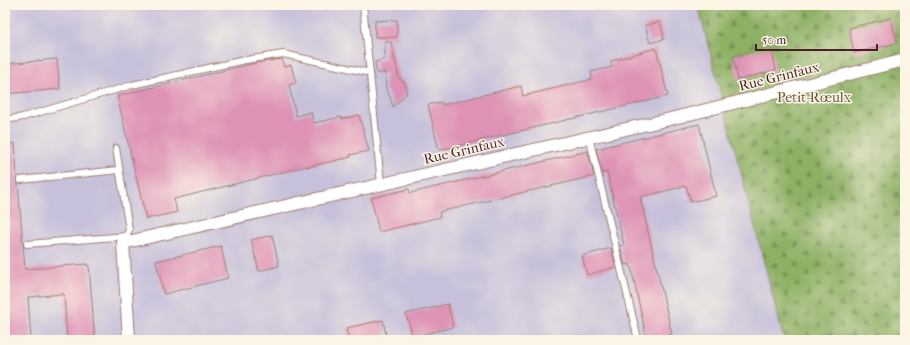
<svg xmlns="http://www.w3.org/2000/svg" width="910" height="345" viewBox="0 0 910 345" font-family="'IM FELL French Canon',serif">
<defs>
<pattern id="forest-firs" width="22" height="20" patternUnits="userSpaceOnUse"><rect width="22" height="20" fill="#8db065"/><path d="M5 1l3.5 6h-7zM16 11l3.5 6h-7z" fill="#758f53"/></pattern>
</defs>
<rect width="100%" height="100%" fill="#fcf5e5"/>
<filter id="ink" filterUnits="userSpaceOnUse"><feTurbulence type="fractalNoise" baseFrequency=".025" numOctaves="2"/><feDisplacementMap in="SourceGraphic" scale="8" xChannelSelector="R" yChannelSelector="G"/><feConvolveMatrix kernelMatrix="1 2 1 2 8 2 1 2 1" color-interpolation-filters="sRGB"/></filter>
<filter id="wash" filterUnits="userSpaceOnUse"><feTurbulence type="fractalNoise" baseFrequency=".012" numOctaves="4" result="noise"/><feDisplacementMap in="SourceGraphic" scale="16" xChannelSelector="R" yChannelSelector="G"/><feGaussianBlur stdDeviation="0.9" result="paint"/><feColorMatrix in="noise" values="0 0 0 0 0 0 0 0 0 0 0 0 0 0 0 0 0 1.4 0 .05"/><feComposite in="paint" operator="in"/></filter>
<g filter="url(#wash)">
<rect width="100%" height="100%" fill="#f1dcbb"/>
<path fill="#c6c0da" d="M5 5H698L784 340H5Z"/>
<path fill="url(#forest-firs)" stroke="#6c6848" d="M698 5H905V340H784Z"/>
<g id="blocks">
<path fill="#de93b6" d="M891 18 897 43 854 53 849 28Z
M397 20V37H375V21Z
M660 22 664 39 650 43 645 25Z
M385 42H391L399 78 405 83 407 89 406 94 393 107 390 97 386 90 385 72 377 74 375 62 385 59Z
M771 47 776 70 738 80 733 56Z
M656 48 668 96 439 150 428 105 442 102V105L521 86 523 96 572 84 592 79 591 72 612 67 611 61Z
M57 59 60 89 5 94V64Z
M282 59 284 67 291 65 296 83 289 85 296 116 311 112 314 123 341 117 342 119 359 115 369 151 350 155 351 157 307 167V166L174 199 177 212 146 219 117 96 255 63Z
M699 124 716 196 691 202 686 186 640 197 672 334 647 340 631 267 629 264 625 265 620 246 624 245 607 172 602 173 596 149Z
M15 143 17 176 16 180 18 184 25 269 87 264V266H89L95 340H67L64 294 28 297 31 340H5V144Z
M588 151 594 176 439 212 440 217 379 232 371 198 409 189 410 193Z
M272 235 279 266 259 271 251 240Z
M221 246 228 278 164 294 156 261Z
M611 248 616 267 587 275 582 256Z
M448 304 453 327 413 337 406 314Z
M383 320 387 340H349L346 328Z"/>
</g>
</g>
<g filter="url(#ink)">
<use href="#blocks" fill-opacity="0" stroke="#9e7e73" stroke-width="1"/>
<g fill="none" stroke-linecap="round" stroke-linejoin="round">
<g stroke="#9e7e73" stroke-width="8">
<path id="service" d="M363 5 381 184
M5 120 23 117 132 85 240 61 283 54 370 73
M589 137 637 335
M116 148 129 230 125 238
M20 180 119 170
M27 244 127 236"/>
</g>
<g stroke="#9e7e73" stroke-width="14">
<path id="minor" d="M129 340 123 243 670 119 905 60"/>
</g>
<use href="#service" stroke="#fff" stroke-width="6"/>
<use href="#minor" stroke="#fff" stroke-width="12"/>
</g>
</g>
<g text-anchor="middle" stroke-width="3" stroke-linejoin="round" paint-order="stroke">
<g font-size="14" fill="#4a1f2b" stroke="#fcf5e5">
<text transform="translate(779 76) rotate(-14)" y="5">Rue Grinfaux</text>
<text transform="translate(464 150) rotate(-13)" y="5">Rue Grinfaux</text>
</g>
<g font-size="14" fill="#695341" stroke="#fcf5e5">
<text x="814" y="102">Petit-Rœulx</text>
</g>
</g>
<rect width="910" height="345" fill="none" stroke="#fcf5e5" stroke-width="20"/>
<path d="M756 44v6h121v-6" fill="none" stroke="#4a1f2b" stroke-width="2"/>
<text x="762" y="44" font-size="12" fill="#4a1f2b" stroke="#fcf5e5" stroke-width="3" paint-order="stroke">50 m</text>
</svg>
